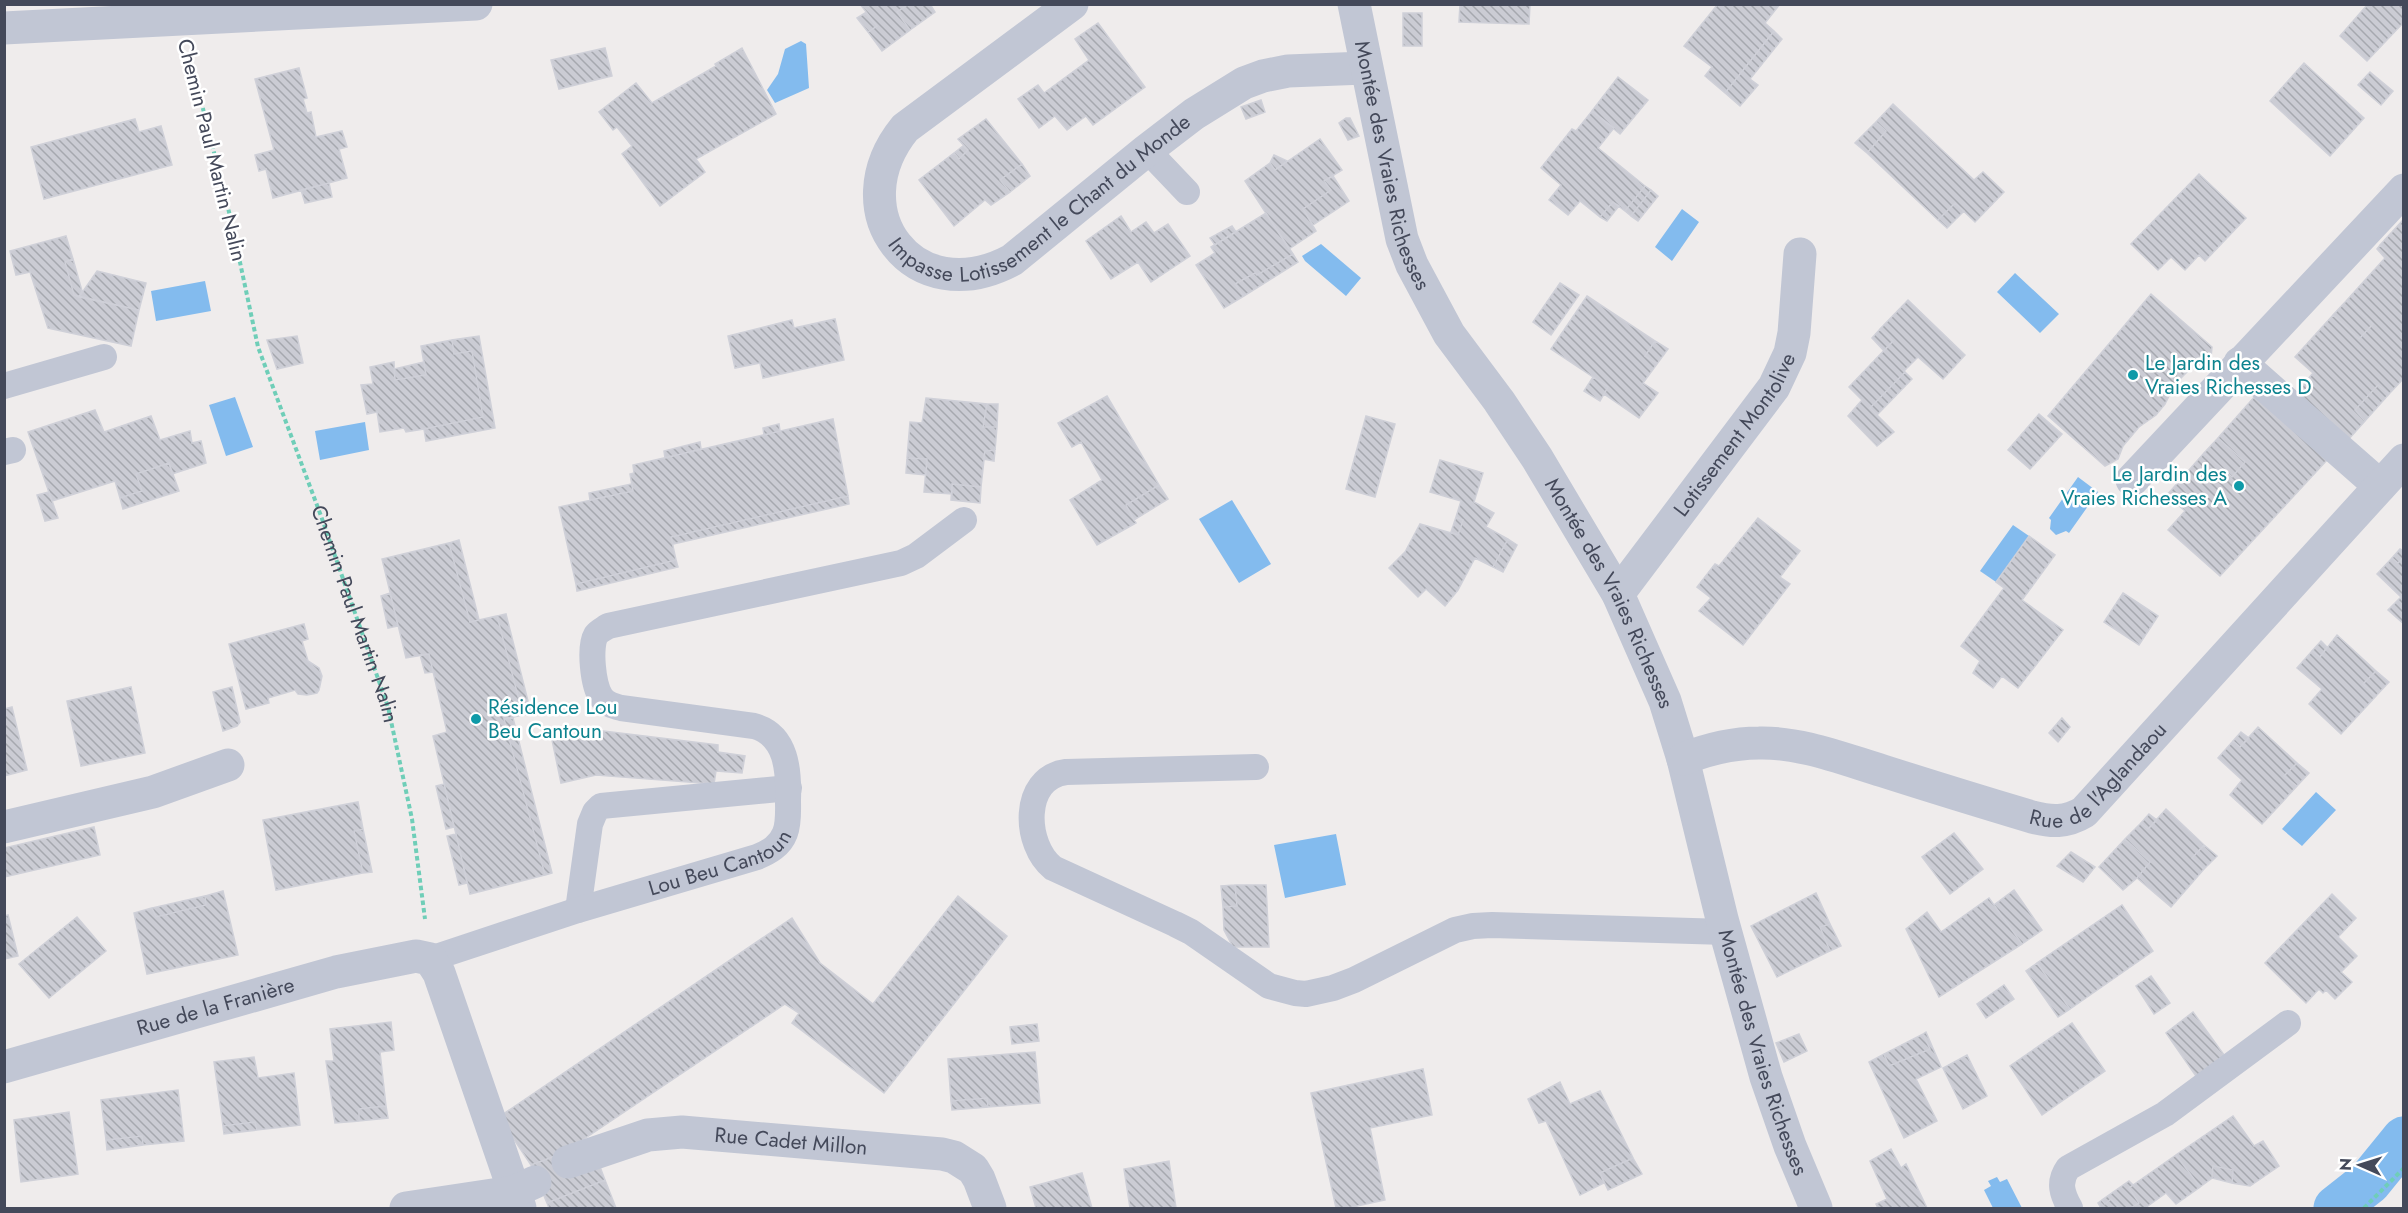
<svg xmlns="http://www.w3.org/2000/svg" width="2408" height="1213" viewBox="0 0 2408 1213" font-family="Jost,sans-serif">
<defs>
<pattern id="building-back-hatch" width="6" height="6" patternUnits="userSpaceOnUse" patternTransform="scale(1.5)"><rect width="6" height="6" fill="#cbccd4"/><path d="M-1 5l2 2M0 0l6 6M5-1l2 2" fill="none" stroke="#a6a8af"/></pattern>
</defs>
<rect width="100%" height="100%" fill="#efecec"/>
<path fill="#83bbee" d="M801 41 806 44 809 88 775 103 767 90 778 74 785 49Z
M1682 209 1699 222 1672 261 1655 247Z
M1321 244 1361 278 1346 296 1305 261 1302 256Z
M2015 273 2059 314 2040 333 1997 292Z
M205 281 211 311 156 321 151 291Z
M235 397 253 447 226 456 209 405Z
M365 422 369 450 320 460 315 431Z
M2078 477 2098 492 2069 533 2066 531 2056 535 2050 529 2051 520 2049 518Z
M1232 500 1271 564 1239 583 1199 519Z
M2013 525 2029 536 1996 582 1980 571Z
M2316 792 2336 810 2302 846 2282 829Z
M1336 834 1346 885 1285 898 1274 845Z
M1997 1177 2000 1182 2007 1179 2022 1208H1993L1984 1190 1991 1186 1988 1181Z"/>
<g fill="none" stroke-linecap="round" stroke-linejoin="round">
<path stroke="#83bbee" stroke-width="45" d="M2336 1208 2369 1182 2404 1139"/>
</g>
<path fill="url(#building-back-hatch)" stroke="#cfd0d8" stroke-width="1.5" d="M860 4H909L897 12 910 30 882 51 868 32 877 26Z
M909 4H930L935 12 910 30 897 12Z
M1460 4H1530L1529 24 1459 22Z
M1718 4H1780L1765 23 1774 31 1725 93 1705 76 1712 67 1684 46Z
M2368 4H2404V22L2367 61 2340 36Z
M865 13 877 26 868 32 857 18Z
M1403 13H1422V46H1403Z
M1098 23 1145 87 1093 125 1086 116 1067 130 1055 116 1039 128 1018 99 1038 85 1044 93 1089 60 1075 39Z
M1774 31 1782 39 1750 79 1758 85 1740 106 1725 93Z
M605 48 612 76 559 89 551 60Z
M742 48 776 114 696 159 705 172 660 206 622 154 632 146 617 127 613 130 599 112 636 83 652 103 716 66 715 64Z
M2304 63 2364 118 2330 156 2270 101Z
M299 68 307 98 303 99 307 113 311 112 316 137 342 131 347 147 339 149 347 178 273 198 266 169 259 171 255 155 274 150 255 79Z
M2370 72 2393 91 2381 105 2358 85Z
M1618 77 1648 100 1620 134 1592 111Z
M1261 100 1265 112 1246 119 1241 107Z
M1893 104 1974 180 1983 172 2004 192 1975 222 1955 203 1938 220 1867 153 1886 131 1876 122Z
M1592 111 1614 128 1598 148 1645 186 1625 211 1613 202 1600 217 1580 201 1568 215 1549 200 1561 185 1541 168 1572 129 1576 131Z
M1346 118H1350L1359 136 1348 140 1339 123Z
M135 119 139 132 161 126 172 165 44 199 31 147Z
M986 119 1022 164 1000 180 1010 192 991 205 985 200 954 226 919 180 954 153 959 159 968 150 958 139Z
M1876 122 1886 131 1867 153 1855 143Z
M1320 139 1342 170 1324 181 1331 190 1303 209 1316 231 1289 249 1245 181 1270 163 1275 170Z
M963 146 968 150 959 159 954 153Z
M1274 155 1287 161 1275 170 1270 163Z
M1022 164 1030 176 1010 192 1000 180Z
M2199 174 2246 218 2205 261 2199 255 2185 270 2171 257 2158 270 2131 244Z
M1333 176 1349 201 1313 225 1303 209 1331 190 1324 181Z
M329 183 332 197 305 203 301 190Z
M1645 186 1651 190 1631 216 1625 211Z
M1651 190 1658 196 1638 221 1631 216Z
M1613 202 1619 206 1607 221 1600 217Z
M1955 203 1964 211 1947 228 1938 220Z
M1266 213 1293 254 1257 275 1255 273 1235 284 1244 296 1224 308 1196 265 1215 253 1211 247Z
M1121 216 1131 232 1146 222 1154 233 1168 224 1190 256 1151 282 1138 262 1111 279 1086 241Z
M2404 219V267L2380 245Z
M1232 226 1236 232 1215 245 1210 238Z
M66 236 73 259 65 262 74 295 139 310 131 346 48 328 30 272 16 275 10 251Z
M2380 245 2404 267V378L2389 394 2378 385 2355 410 2365 421 2348 440 2297 392 2313 373 2295 357 2333 315 2359 339 2373 324 2347 300 2385 258 2377 249Z
M1293 254 1298 262 1244 296 1235 284 1255 273 1257 275Z
M73 259 82 291 79 297 74 295 65 262Z
M97 271 146 283 139 310 79 297Z
M1560 283 1579 295 1551 335 1533 322Z
M2151 294 2212 347 2211 357 2206 362 2193 366 2175 384 2165 404 2156 415 2139 427 2123 446 2118 459 2105 466 2048 416Z
M1587 296 1655 341 1645 356 1657 364 1643 383 1658 393 1639 418 1604 394 1608 387 1551 349Z
M1908 300 1965 355 1943 379 1918 357 1904 371 1905 372 1870 408 1894 432 1877 446 1848 416 1862 400 1849 387 1893 341 1880 329Z
M2347 300 2373 324 2359 339 2333 315Z
M835 319 844 360 763 378 760 363 735 368 728 336 792 320 794 328Z
M1880 329 1893 341 1884 351 1872 338Z
M297 336 303 363 277 369 267 340Z
M479 336 495 428 426 441 424 429 483 417 472 351 454 354 452 340Z
M452 340 454 354 472 351 483 417 424 429 406 432 404 428 380 432 377 412 367 414 361 385 373 384 370 367 394 362 395 380 426 375 421 346Z
M1655 341 1668 349 1657 364 1645 356Z
M424 362 426 375 395 380 394 369Z
M1905 372 1912 379 1877 415 1870 408Z
M1593 377 1608 387 1600 401 1584 391Z
M2378 385 2389 394 2365 421 2355 410Z
M2256 395 2327 460 2220 576 2168 530 2185 511 2167 495 2204 453 2232 477 2245 462 2218 438Z
M1107 396 1159 485 1126 505 1136 523 1097 545 1070 500 1102 480 1081 442 1072 447 1058 423Z
M926 398 987 404 983 427H997L995 450 985 451 981 487 952 484V494L924 492 927 459 907 458 910 422 922 423Z
M987 404H998L997 427H983Z
M95 410 104 432 151 416 160 440 190 431 192 443 201 441 206 463 172 474 169 463 136 474 142 491 120 498 115 481 52 501 28 432Z
M2039 414 2062 434 2030 469 2008 450Z
M1366 416 1395 424 1375 497 1346 489Z
M833 419 848 496 671 537 676 560 576 584 559 507 633 491 630 474 634 473 633 465Z
M779 424 780 431 764 435 763 428Z
M2218 438 2245 462 2232 477 2204 453Z
M700 442 701 449 665 458 664 451Z
M995 450 994 461 983 459 985 451Z
M907 458 927 459 926 475 906 473Z
M1440 460 1483 473 1474 502 1494 513 1486 527 1508 539 1493 567 1475 558 1458 590 1445 606 1426 589 1418 597 1389 568 1405 552 1420 524 1458 535 1463 520 1456 517 1461 501 1430 492Z
M169 463 179 491 123 509 120 498 142 491 136 474Z
M632 484 633 491 590 500 589 493Z
M952 484 981 487 980 503 951 500Z
M1159 485 1168 499 1134 520 1126 505Z
M49 492 58 518 45 521 37 495Z
M848 496 849 504 673 544 671 537Z
M1456 517 1463 520 1458 535 1451 532Z
M1758 518 1800 551 1780 577 1790 584 1743 645 1699 611 1711 598 1697 587 1715 564 1719 566Z
M2029 536 2055 555 2022 600 2063 630 2018 688 2002 676 1993 688 1973 673 1980 661 1961 646 2004 588 1996 582Z
M1508 539 1517 545 1503 572 1493 567Z
M459 540 479 620 470 622 449 543Z
M449 543 470 622 497 616 523 715 504 719 545 875 470 894 433 736 447 732 429 654 406 658 382 559Z
M2400 549 2404 551V557L2398 563 2392 558Z
M2404 557V624L2388 610 2401 597 2377 574 2392 558 2398 563Z
M676 560 678 567 577 591 576 584Z
M390 593 398 626 388 628 381 596Z
M2123 593 2158 616 2139 645 2104 622Z
M506 614 531 713 523 715 497 616Z
M304 624 308 639 302 641 308 661 319 668 322 676 319 690 317 693 307 695 298 694 295 690 268 698 269 703 246 709 229 644Z
M2337 635 2376 671 2363 684 2376 696 2341 734 2309 704 2322 689 2297 668 2312 651 2320 657Z
M2321 641 2327 647 2320 657 2312 651Z
M429 654 433 672 425 673 420 655Z
M2376 671 2389 682 2376 696 2363 684Z
M131 687 145 753 81 766 67 701Z
M232 687 240 722 237 726 223 731 213 692Z
M12 707 27 770 4 776V709Z
M513 718 552 873 545 875 504 719Z
M2062 718 2070 727 2058 742 2049 733Z
M2258 727 2297 763 2284 776 2297 786 2262 824 2230 795 2242 780 2218 758 2233 741 2240 747Z
M595 730 718 745V752L745 756 742 773 716 771 714 784 596 775 561 783 552 740Z
M2241 732 2249 738 2240 747 2233 741Z
M2297 763 2309 773 2297 786 2284 776Z
M444 784 454 827 446 829 436 786Z
M358 802 363 829 354 831 363 873 276 890 263 820Z
M2166 809 2204 845 2192 858 2204 869 2171 907 2137 878 2150 862 2125 839 2141 823 2148 829Z
M2149 814 2157 820 2148 829 2141 823Z
M94 827 100 855 4 877V848Z
M363 829 372 872 363 873 354 831Z
M1954 833 1983 869 1950 894 1922 857Z
M456 834 467 883 459 885 447 836Z
M2125 839 2150 862 2137 878 2123 890 2099 867Z
M2204 845 2217 856 2204 869 2192 858Z
M2071 852 2095 867 2083 882 2057 866Z
M1235 885H1266L1269 947H1233L1224 930 1223 907 1237 906Z
M1235 885 1237 906 1223 907 1221 886Z
M2014 890 2042 930 2022 944 1994 905Z
M223 891 238 955 147 974 134 913 152 908 156 917 206 905 205 896Z
M1816 893 1830 924 1820 927 1830 951 1777 977 1751 926Z
M2332 894 2356 918 2338 937 2357 956 2341 972 2352 982 2335 999 2326 990 2323 993 2319 989 2306 1003 2265 963Z
M205 896 206 905 156 917 152 908Z
M958 896 1007 936 884 1093 792 1023 799 1013 785 1004 563 1153 531 1165 499 1117 792 918 820 963 873 1004Z
M1989 898 2022 944 1939 997 1906 929 1927 912 1941 932Z
M2122 905 2153 951 2070 1009 2037 963Z
M8 915 18 956 4 959V916Z
M77 917 106 951 49 998 19 964Z
M1830 924 1841 946 1830 951 1820 927Z
M2037 963 2070 1009 2058 1017 2026 971Z
M2151 976 2170 1003 2154 1014 2136 986Z
M2004 985 2014 999 1986 1018 1977 1004Z
M2193 1012 2227 1059 2198 1079 2166 1033Z
M391 1022 394 1050 380 1052 386 1106 359 1109V1121L335 1123 326 1061H334L330 1029Z
M2072 1023 2105 1071 2042 1115 2010 1066Z
M1037 1024 1039 1041 1012 1044 1010 1027Z
M1926 1032 1941 1067 1916 1079 1937 1121 1904 1138 1869 1062 1884 1054 1889 1066 1930 1049 1923 1034Z
M1799 1034 1807 1051 1784 1062 1776 1043Z
M1923 1034 1930 1049 1889 1066 1884 1054Z
M1035 1052 1040 1103 988 1107 987 1098 951 1101 948 1059Z
M1967 1055 1987 1096 1963 1109 1943 1068Z
M254 1057 258 1078 294 1073 300 1125 257 1130 255 1122 223 1126 214 1062Z
M1423 1069 1432 1115 1370 1128 1385 1200 1348 1208H1336L1311 1093Z
M1560 1082 1570 1104 1600 1091 1633 1158 1600 1173 1604 1183 1580 1195 1546 1121 1539 1123 1528 1099Z
M178 1090 184 1141 143 1145 142 1136 106 1140 101 1100Z
M987 1098 988 1107 952 1110 951 1101Z
M386 1106 388 1118 359 1121V1109Z
M69 1112 78 1174 21 1182 14 1120Z
M2233 1116 2254 1146 2263 1141 2279 1166 2250 1186 2232 1183 2233 1170 2213 1166 2212 1178 2200 1187 2176 1155Z
M255 1122 257 1130 224 1134 223 1126Z
M142 1136 143 1145 107 1150 106 1140Z
M1891 1149 1901 1168 1906 1164 1927 1208H1878L1876 1204 1887 1199 1870 1161Z
M563 1153 599 1164 605 1180 547 1203 531 1165Z
M2176 1155 2200 1187 2176 1204 2166 1193 2145 1208H2131L2139 1203 2129 1188Z
M1633 1158 1642 1174 1608 1190 1600 1173Z
M1169 1161 1176 1208H1130L1124 1169Z
M2213 1166 2233 1170 2232 1183 2212 1178Z
M1082 1173 1092 1208H1036L1030 1187Z
M605 1180 616 1208H549L547 1203Z
M2129 1181 2133 1185 2129 1188 2139 1203 2131 1208H2119L2111 1199 2105 1204 2102 1200Z
M2111 1199 2119 1208H2101L2098 1203 2102 1200 2105 1204Z"/>
<g fill="none" stroke-linecap="round" stroke-linejoin="round">
<g stroke="#6fceb8" stroke-width="4" stroke-dasharray="4.5 3" stroke-linecap="butt">
<path id="s1" d="M190 57 231 220 258 347 321 516 388 707 412 819 425 919"/>
<path d="M2364 1208 2404 1168"/>
</g>
<g stroke="#c1c6d4" stroke-width="26">
<path d="M1147 150 1187 192"/>
<path d="M4 386 104 357"/>
<path d="M4 452 13 450"/>
<path d="M1256 767 1066 772C1021 778 1024 845 1053 868L1175 924 1191 932 1269 986 1295 993 1306 994 1333 988 1354 980 1455 930 1473 926 1492 925 1726 932"/>
<path d="M578 910 590 824 595 812 601 806 789 788"/>
<path id="s2" d="M430 959 578 910 757 857C769 852 780 846 785 833 789 823 788 811 788 800 789 771 787 735 754 726L621 708C613 706 606 704 601 697 593 685 589 647 596 635 599 631 604 629 608 626L901 563 916 556 964 520"/>
<path d="M2070 1208C2062 1194 2058 1182 2068 1168L2165 1114 2288 1023"/>
</g>
<g stroke="#c1c6d4" stroke-width="33">
<path id="s3" d="M1072 4 905 128C838 210 913 313 1012 260L1147 150 1194 114 1244 83 1263 76 1288 71 1365 68"/>
<path id="s4" d="M1354 4 1402 239 1412 265 1449 334 1499 401 1537 458 1618 594 1665 701 1683 759 1722 919 1766 1077 1790 1146 1816 1208"/>
<path d="M4 28 476 4"/>
<path d="M2240 363 2380 486"/>
<path d="M2132 480 2404 190"/>
<path id="s5" d="M1618 594 1774 387 1790 353 1794 333 1800 254"/>
<path id="s6" d="M1683 759C1708 749 1732 743 1759 743 1801 742 1843 759 1883 771 1933 787 1982 802 2032 817 2051 822 2066 823 2084 812L2404 460"/>
<path d="M4 827 153 792 228 765"/>
<path id="s7" d="M4 1067 336 972 416 956 430 959 439 973 520 1208"/>
<path id="s8" d="M568 1162 648 1135 682 1132 942 1154 954 1157 973 1169 979 1179 990 1208"/>
<path d="M406 1208 513 1192 535 1182"/>
</g>
</g>
<g fill="#0f9aa8" stroke="#fff" stroke-width="2">
<circle cx="2133" cy="375" r="6"/>
<circle cx="2239" cy="486" r="6"/>
<circle cx="476" cy="719" r="6"/>
</g>
<g text-anchor="middle" stroke-width="5" stroke-linejoin="round" paint-order="stroke">
<g font-size="21" fill="#44495a" stroke="#fff">
<text transform="translate(212 150) rotate(76)" y="7">Chemin Paul Martin Nalin</text>
<text dy="7" stroke="none"><textPath href="#s4" startOffset="166">Montée des Vraies Richesses</textPath></text>
<text dy="7" stroke="none"><textPath href="#s3" startOffset="508">Impasse Lotissement le Chant du Monde</textPath></text>
<text dy="7" stroke="none"><textPath href="#s5" startOffset="198">Lotissement Montolive</textPath></text>
<text dy="7" stroke="none"><textPath href="#s4" startOffset="652">Montée des Vraies Richesses</textPath></text>
<text dy="7" stroke="none"><textPath href="#s1" startOffset="582">Chemin Paul Martin Nalin</textPath></text>
<text dy="7" stroke="none"><textPath href="#s6" startOffset="446">Rue de l'Aglandaou</textPath></text>
<text dy="7" stroke="none"><textPath href="#s2" startOffset="306">Lou Beu Cantoun</textPath></text>
<text dy="7" stroke="none"><textPath href="#s7" startOffset="220">Rue de la Franière</textPath></text>
<text dy="7" stroke="none"><textPath href="#s4" startOffset="1138">Montée des Vraies Richesses</textPath></text>
<text dy="7" stroke="none"><textPath href="#s8" startOffset="228">Rue Cadet Millon</textPath></text>
</g>
<g font-size="21" fill="#0d838f" stroke="#fff" text-anchor="start">
<text x="2145" y="370">Le Jardin des<tspan x="2145" dy="24">Vraies Richesses D</tspan></text>
<text x="2227" y="481" text-anchor="end">Le Jardin des<tspan x="2227" dy="24">Vraies Richesses A</tspan></text>
<text x="488" y="714">Résidence Lou<tspan x="488" dy="24">Beu Cantoun</tspan></text>
</g>
</g>
<rect width="2408" height="1213" fill="none" stroke="#44495a" stroke-width="12"/>
<g transform="translate(2360 1165) rotate(273)" stroke="#ffffff" stroke-width="4.5" paint-order="stroke">
<path d="M0-4.5L10 22L0 15L-10 22Z" fill="#44495a"/>
<text y="-9" font-size="16" font-weight="bold" text-anchor="middle" fill="#44495a">N</text>
</g>
</svg>
